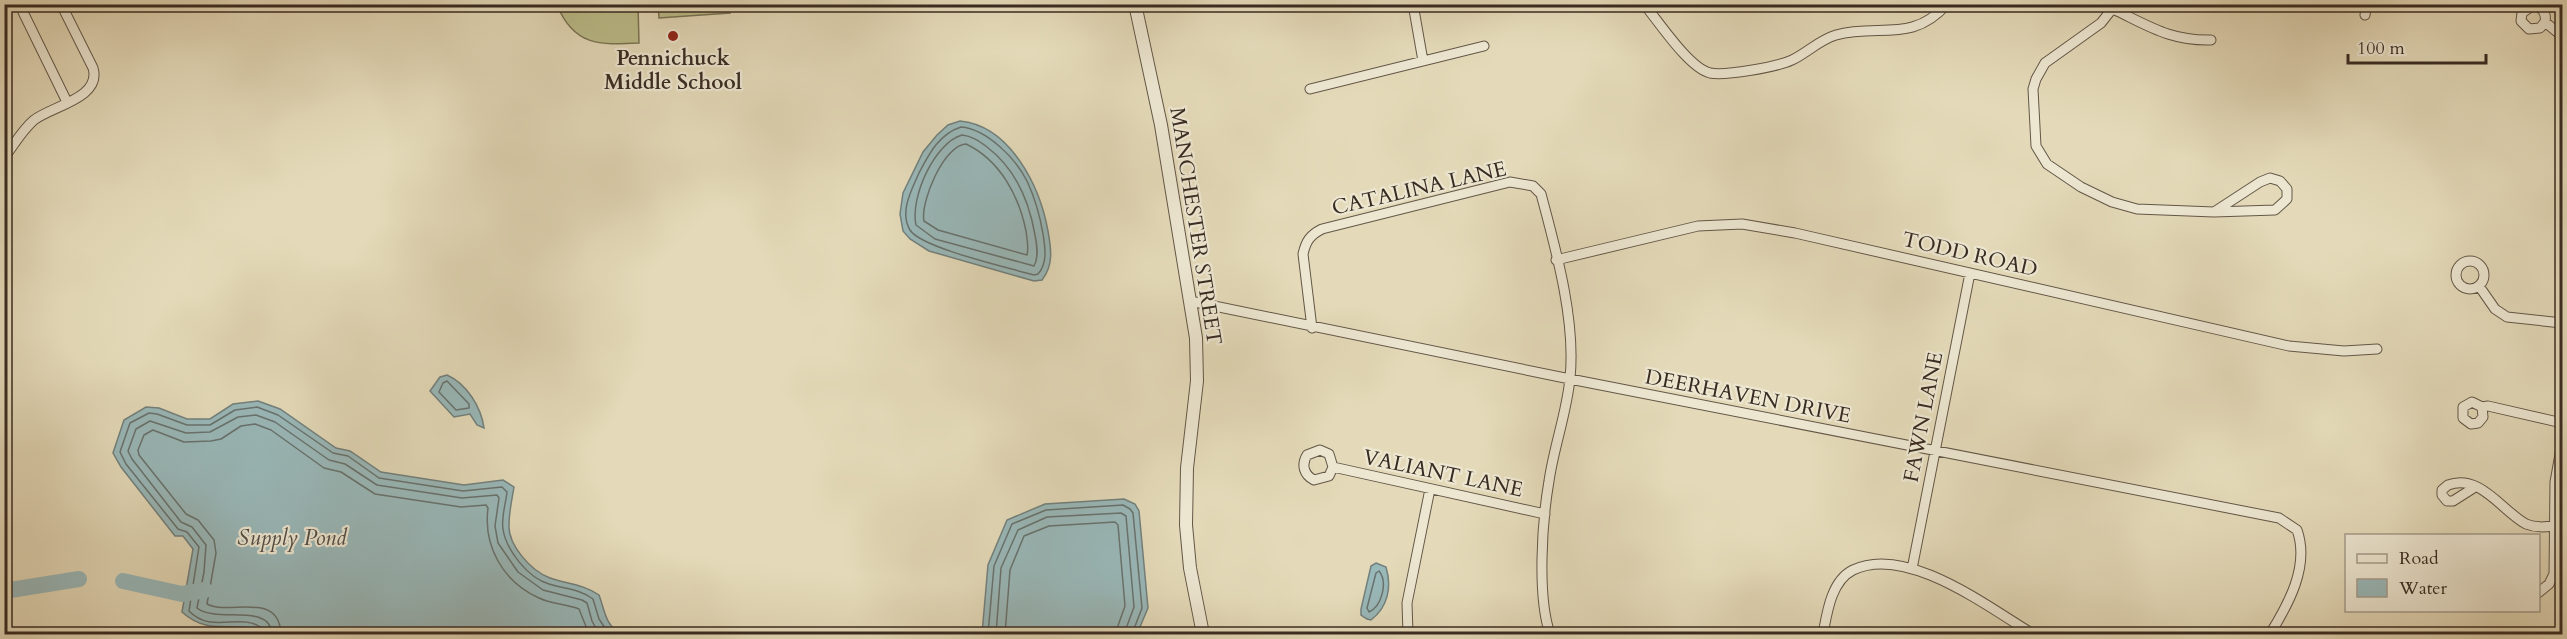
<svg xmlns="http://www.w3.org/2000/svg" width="2567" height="639" viewBox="0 0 2567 639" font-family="Cardo,serif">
<rect width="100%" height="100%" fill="#e4dab9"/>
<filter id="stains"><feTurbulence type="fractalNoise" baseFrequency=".00333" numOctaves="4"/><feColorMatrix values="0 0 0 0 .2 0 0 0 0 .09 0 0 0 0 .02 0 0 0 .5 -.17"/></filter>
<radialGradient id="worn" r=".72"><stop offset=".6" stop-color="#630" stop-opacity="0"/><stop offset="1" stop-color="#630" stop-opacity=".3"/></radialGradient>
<path fill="#bbbd8a" stroke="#7a7456" stroke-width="1.5" d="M557 5H638L639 43C599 45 574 46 557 5Z
M658 5H730V13L659 18Z"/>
<path fill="#99b8b9" stroke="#72807d" stroke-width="1.5" d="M960 121C1011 126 1040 187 1048 231 1051 248 1054 265 1042 280L1034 281 929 251 910 239 903 231 900 214 903 193 923 152 937 135 948 125Z
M447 375C467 384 481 407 484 428L477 425 470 414 454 417 430 391 440 377Z
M258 401 280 409 336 448 350 451 381 472 464 485 503 480 514 487C512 499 509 512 509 525 508 545 531 571 550 578 567 584 583 584 599 595 605 611 605 625 621 634H262C236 617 212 639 182 612L193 549 183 536H175L121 467 113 453 124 420 146 407 159 408 187 419H210L233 404Z
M1124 499 1135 504 1139 511 1148 608 1137 634H982L988 565 1007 520 1045 504Z
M1376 563 1386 567C1392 587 1388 607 1371 620L1367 619 1361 615V609L1371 566Z"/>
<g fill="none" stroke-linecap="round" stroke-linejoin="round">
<path stroke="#68726e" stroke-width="1.5" d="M961 127C987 129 1016 159 1027 181 1035 198 1040 216 1043 234 1045 247 1048 263 1038 274L1034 275C1010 268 921 248 910 230 899 212 912 189 919 173 929 154 939 134 961 127Z
M962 135C972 136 979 141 987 147 1016 169 1029 200 1035 235 1037 245 1039 257 1034 266L935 239 916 225C910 198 934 143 962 135Z
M966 144C1000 160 1019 196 1026 231 1027 239 1029 247 1027 255L938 230 924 221C920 202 944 145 966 144Z
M447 381 469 404V408L456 410 439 392 443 383Z
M1379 571C1388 582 1382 606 1369 612L1367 608 1376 573Z
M264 634 263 629C242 611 212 635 189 611L199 547 187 532 178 529 126 464 120 452 130 423 149 413 157 414 187 425H210L235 410 257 407 278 415 333 453 348 456 379 478 463 491 502 487 507 492C506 503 501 517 503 529 506 550 528 578 549 584 564 589 580 589 593 599L599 619 609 634
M272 634C270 602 217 624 197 608L204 572 206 545 192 527 181 522 132 459 128 451 136 429 150 421 186 433 210 432 238 417 256 415 275 422 329 460 345 464 377 485 462 498 497 495 499 498 495 526 498 543 518 572 543 590 582 600 587 603 592 621 599 634
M281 634C279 590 229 616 207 604L216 553 214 540 198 520 186 514 139 455 138 450 144 435 153 430 184 442 211 441 221 439 241 426 255 424 271 430 324 468 341 472 375 494 461 507 486 505 488 508C483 546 503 582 539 598 551 604 566 604 579 609L589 634
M988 634 994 566 1012 524 1046 510 1123 505 1130 509 1133 513 1142 608 1132 634
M996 634 1001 568 1018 530 1047 517 1121 513 1126 516 1134 607 1124 634
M1005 634 1010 570 1024 536 1049 526 1115 522 1118 525 1125 606 1115 634"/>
<path stroke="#99b8b9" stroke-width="16" d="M123 581 182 594 205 590
M4 591 79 579"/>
<g stroke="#635748" stroke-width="11">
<path id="minor" d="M22 4 23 12 67 102
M1413 4 1423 61
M1644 4C1659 22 1689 68 1710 73 1725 76 1777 67 1792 60 1807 53 1819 40 1836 35 1878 23 1912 44 1947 4
M2116 4 2101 23 2045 63 2036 79 2033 89 2036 146 2047 164 2081 187 2112 202 2137 209 2214 212 2275 210 2287 199V189L2280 181 2270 178 2260 182 2214 212
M2113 9C2149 26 2170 41 2211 40
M2365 15 2367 4
M2545 22 2540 28 2529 29 2521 21 2522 13 2532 6C2541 6 2547 12 2545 22L2562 36
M1310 89 1484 46
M4 158C14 145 22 130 34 120 52 106 102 98 93 68L61 4
M1556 260 1698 226 1742 224 1795 233 2289 346 2344 351 2377 349
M2456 275a14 14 0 1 1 28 0a14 14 0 1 1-28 0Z
M2479 286 2495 309 2507 317 2562 323
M1190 301 1570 379 2279 518 2297 530C2310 566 2288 605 2270 634
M1312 328 1303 254C1306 241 1310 235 1322 229L1510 182 1533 186 1541 194C1556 250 1576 321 1570 378 1567 412 1554 446 1549 481 1542 522 1537 596 1550 634
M2482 407 2483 417 2478 423 2471 424 2463 418V407L2472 402 2482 407 2488 406 2562 423
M1333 467 1329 454 1320 450 1307 455C1301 465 1304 475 1314 480L1329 476 1333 467 1545 514
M2475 487 2453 501H2447L2442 495V490L2448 485C2480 473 2502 511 2526 524 2536 528 2545 527 2555 526
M1912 569 1970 273
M2538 593 2549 584 2554 574 2555 482 2562 443
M1408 634 1407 603 1430 489
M1823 634C1827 613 1831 581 1853 570 1907 544 1989 608 2033 634"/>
</g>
<g stroke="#635748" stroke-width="14">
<path id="tertiary" d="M1135 4 1161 125 1196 338 1197 381 1187 468 1186 525 1190 568 1203 634"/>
</g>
<use href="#minor" stroke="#ede7d2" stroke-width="9"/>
<use href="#tertiary" stroke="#ede7d2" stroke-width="12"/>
</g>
<circle fill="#8f2418" stroke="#ede7d2" stroke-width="2" cx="673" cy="36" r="6"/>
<g text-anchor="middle" stroke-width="4.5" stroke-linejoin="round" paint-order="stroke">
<g font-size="21" font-weight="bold" fill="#382b22" stroke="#ede7d2">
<text x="673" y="65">Pennichuck<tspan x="673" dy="24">Middle School</tspan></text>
</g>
<g font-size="21" fill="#382b22" stroke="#ede7d2">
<text transform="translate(1419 188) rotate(-13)" y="7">CATALINA LANE</text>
<text transform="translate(1196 226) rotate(81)" y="7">MANCHESTER STREET</text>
<text transform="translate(1970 254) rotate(13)" y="7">TODD ROAD</text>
<text transform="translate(1748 396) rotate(11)" y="7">DEERHAVEN DRIVE</text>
<text transform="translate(1923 417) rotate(-79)" y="7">FAWN LANE</text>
<text transform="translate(1443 473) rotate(12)" y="7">VALIANT LANE</text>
</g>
<g font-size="22" font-style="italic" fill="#504e48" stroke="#ede7d2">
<text x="292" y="545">Supply Pond</text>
</g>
</g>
<rect width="2567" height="639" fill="none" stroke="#e4dab9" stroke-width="24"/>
<rect x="6" y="6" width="2555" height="627" fill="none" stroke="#382b22" stroke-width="3"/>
<rect x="12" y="12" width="2543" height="615" fill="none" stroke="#382b22" stroke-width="1.5"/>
<rect x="2345" y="534" width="195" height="78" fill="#ede7d2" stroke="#a59c8c" stroke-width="1.5"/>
<rect x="2357" y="554" width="30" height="9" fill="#ede7d2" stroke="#a59c8c" stroke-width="1.5"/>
<text x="2399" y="564" font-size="18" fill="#382b22">Road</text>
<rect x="2357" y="579" width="30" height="18" fill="#99b8b9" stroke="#a59c8c" stroke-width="1.5"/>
<text x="2399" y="594" font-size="18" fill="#382b22">Water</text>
<path d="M2348 54v9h138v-9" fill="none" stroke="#382b22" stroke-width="3"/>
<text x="2357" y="54" font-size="18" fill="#382b22" stroke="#ede7d2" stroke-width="4.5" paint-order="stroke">100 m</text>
<rect width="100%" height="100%" filter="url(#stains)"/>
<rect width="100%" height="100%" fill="url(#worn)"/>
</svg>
